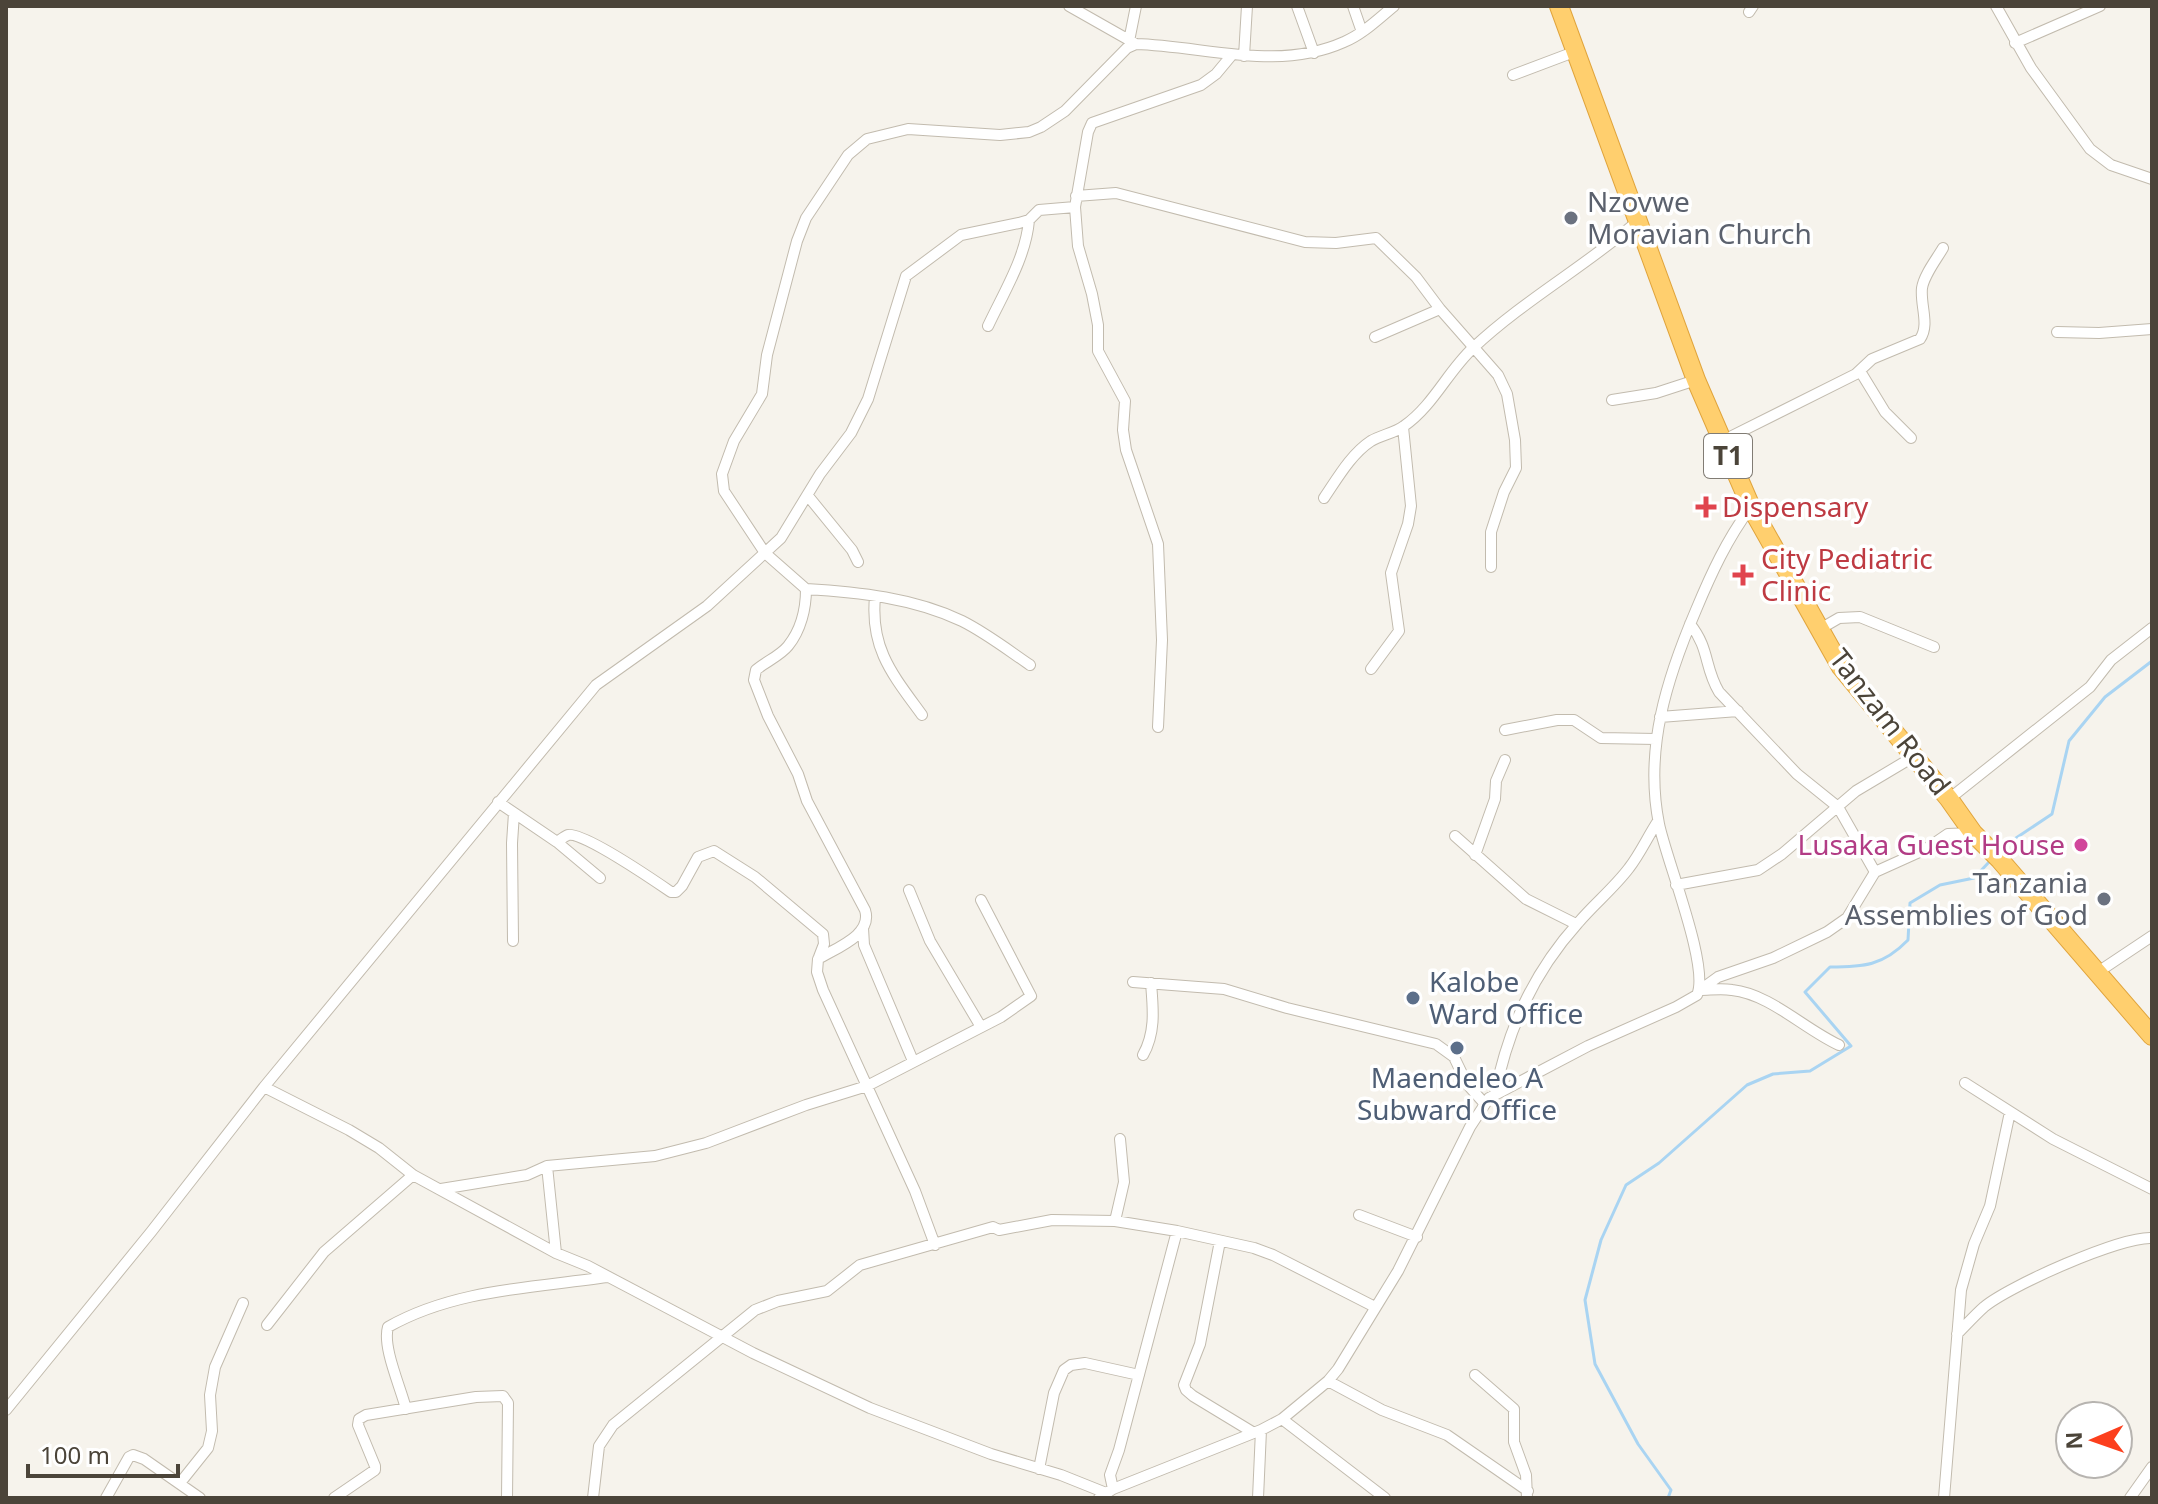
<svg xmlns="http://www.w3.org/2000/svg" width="2158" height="1504" viewBox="0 0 2158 1504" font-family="'Noto Sans',sans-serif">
<rect width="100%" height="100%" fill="#f6f3ec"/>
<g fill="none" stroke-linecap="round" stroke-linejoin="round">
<path stroke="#a9d4f2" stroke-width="3" d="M2016 838 2052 814 2069 741 2105 697 2152 661
M1668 1498 1671 1490 1638 1444 1595 1364 1585 1300 1601 1240 1626 1185 1659 1163 1747 1085 1773 1074 1810 1071 1851 1046 1805 992 1830 967C1863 967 1883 966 1908 940L1910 903 1940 885 1974 878 1990 861"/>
<g stroke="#c2bbae" stroke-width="12">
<path id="street" d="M1069 6 1136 44
M1297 6 1314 53
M1353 6 1362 32
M1996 6 2031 68 2090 149 2111 165 2152 179
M1749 12 1753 6
M1129 41 1136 6
M2015 43 2100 6
M1244 56 1247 6
M1513 75 1574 52
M1076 196 1116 193 1305 242 1336 243 1376 238 1416 277 1440 309 1498 375 1507 394 1515 440 1516 468 1504 492 1491 532V567
M988 326C1004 292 1026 257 1029 220
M2057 332 2099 333 2152 329
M1375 337 1440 309
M1860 371 1885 412 1911 438
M1612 400 1656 393 1696 380
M1722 441 1856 374 1872 359 1920 339C1930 325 1920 305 1922 288 1924 275 1936 260 1943 248
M808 496 852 550 858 562
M1324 498C1337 479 1351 454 1371 441 1381 435 1395 433 1404 426 1433 406 1448 371 1473 348 1524 300 1586 266 1639 220
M806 589C858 592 914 598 962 621 986 633 1008 650 1030 665
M875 597C870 649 893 675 922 715
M1690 624C1710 649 1704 667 1719 692L1797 774 1838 807 1875 872
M1820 629 1839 618 1860 617 1934 647
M1371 669 1399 631 1391 573 1408 524 1411 506 1403 427
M1660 717 1738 711
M1158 727 1162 640 1158 544 1126 450 1123 430 1125 401 1098 351V325L1092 294 1078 246 1075 207 1088 132 1092 123 1201 85 1216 74 1231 56
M1505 730 1557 720H1574L1601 738 1656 739
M1949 799 2090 687 2111 660 2152 628
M498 802 557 842 600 878
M1455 836 1526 899 1576 924
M557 842C560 840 565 836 568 835 582 831 655 881 671 892H676L682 886 698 857 714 851 755 877 823 934 824 944 819 957
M1475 855 1495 799 1496 781 1505 760
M1676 885 1758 870 1782 854 1856 791 1913 757
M909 890 930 941 981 1027
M863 928 864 945 913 1061
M513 941 512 843 514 813
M2098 972 2152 936
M1133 982 1224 989 1287 1008 1436 1044 1454 1057 1467 1084 1484 1103
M1700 990 1718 977 1773 958 1827 932 1847 918 1875 872 1926 849 1948 834 1973 833
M1700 990C1710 990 1721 988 1732 990 1770 994 1804 1029 1839 1045
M1143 1055C1156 1032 1153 1008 1151 983
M1965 1083 2053 1139 2152 1189
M264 1087 349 1130 379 1148 413 1175 556 1253 588 1266 753 1353 870 1408 991 1454 1061 1475 1106 1493
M1495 1094C1508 1029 1533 973 1578 923 1594 904 1614 888 1629 868 1640 854 1648 836 1658 821
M547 1166 556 1253
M441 1189 527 1175 547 1166 655 1156 706 1143 806 1105 867 1086 1001 1017 1031 996 981 900
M1359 1215 1417 1237
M1115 1221 1124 1182 1120 1139
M1220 1241 1200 1344 1184 1385 1186 1390 1193 1396 1254 1433
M935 1245 915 1191 823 990 817 972 818 959C836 948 873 935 865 910L807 801 798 774 768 716 754 680 756 670C765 662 780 656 788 646 801 630 806 608 806 589L765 553 724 491 722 474 734 441 762 394 767 355 797 241 806 218 848 155 867 139 908 129 1000 135 1029 132 1041 127 1065 111 1127 48 1136 44C1205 46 1277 72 1344 42 1363 34 1378 19 1394 6
M267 1325 324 1252 413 1175
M1957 1334C1966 1325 1975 1315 1984 1307 2009 1286 2121 1236 2152 1238
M1475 1375 1514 1409V1442L1526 1475 1527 1498
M1328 1381 1382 1410 1447 1435 1528 1491
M406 1409C401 1388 382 1347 388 1327 455 1289 533 1288 607 1277
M6 1410 151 1232 264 1087 596 685 707 606 781 538 820 474 851 433 868 399 906 276 961 235 1019 223 1029 220 1039 210 1075 207
M1282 1419 1385 1498
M1039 1469 1054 1393 1064 1370 1071 1365 1085 1363 1139 1375
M180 1483 208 1448 212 1431 210 1395 215 1367 243 1303
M1113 1489 1110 1475 1119 1450 1177 1231
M106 1498 129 1457 133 1455 144 1459 200 1498
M334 1498 375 1470V1466L358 1425 359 1419 366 1415 476 1397 503 1396 508 1403 507 1498
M593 1498 599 1446 613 1425 755 1310 778 1301 827 1291 860 1265 993 1227 999 1230 1052 1220 1115 1221 1177 1231 1254 1248 1273 1255 1375 1307
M1099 1498 1113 1489 1261 1430 1282 1419 1328 1381 1338 1369 1398 1271 1470 1127 1489 1098 1588 1046 1676 1007 1697 995C1710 967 1666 859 1659 824 1644 749 1667 678 1696 610 1711 574 1727 539 1751 507
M1258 1498 1261 1430
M1944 1498 1961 1290 1974 1244 1990 1206 2010 1112
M2130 1498 2152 1467"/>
</g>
<g stroke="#e0a43c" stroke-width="20">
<path id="highway" d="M1559 6 1696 380 1751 507 1841 667 1949 799 1973 833 2000 860 2152 1036"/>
</g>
<use href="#street" stroke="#fff" stroke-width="10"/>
<use href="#highway" stroke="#ffcf6e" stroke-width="18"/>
</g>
<g fill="#6b7280" stroke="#fff" stroke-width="3">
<circle cx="1571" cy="218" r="8"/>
<circle cx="2104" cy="899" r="8"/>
</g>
<g fill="#e0444e" stroke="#fff" stroke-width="3">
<path d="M1702 495h8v8h8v8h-8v8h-8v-8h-8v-8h8z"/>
<path d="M1739 563h8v8h8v8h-8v8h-8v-8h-8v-8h8z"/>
</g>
<circle fill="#d1479c" stroke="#fff" stroke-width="3" cx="2081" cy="845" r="8"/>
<g fill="#5c6f8a" stroke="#fff" stroke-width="3">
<circle cx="1413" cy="998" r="8"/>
<circle cx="1457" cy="1048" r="8"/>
</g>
<g text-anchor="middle" stroke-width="7" stroke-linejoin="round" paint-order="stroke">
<rect fill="#fff" stroke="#817c74" stroke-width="2" x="1704" y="434" width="48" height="44" rx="6"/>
<g font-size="26" font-weight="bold" fill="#4b4439">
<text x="1728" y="465">T1</text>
</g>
<g font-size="28" fill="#5b616d" stroke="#fff" text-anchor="start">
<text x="1587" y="212">Nzovwe<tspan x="1587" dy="32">Moravian Church</tspan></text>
<text x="2088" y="893" text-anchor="end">Tanzania<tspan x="2088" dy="32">Assemblies of God</tspan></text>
</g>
<g font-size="28" fill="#be3a42" stroke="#fff" text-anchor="start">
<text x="1722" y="517">Dispensary</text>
<text x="1761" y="569">City Pediatric<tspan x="1761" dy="32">Clinic</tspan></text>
</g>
<g font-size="28" fill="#4b4439" stroke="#fff">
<text transform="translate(1890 722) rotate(52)" y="10">Tanzam Road</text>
</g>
<g font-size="28" fill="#b23c85" stroke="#fff" text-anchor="end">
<text x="2065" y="855">Lusaka Guest House</text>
</g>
<g font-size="28" fill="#4e5e75" stroke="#fff" text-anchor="start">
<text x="1429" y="992">Kalobe<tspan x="1429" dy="32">Ward Office</tspan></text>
<text x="1457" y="1088" text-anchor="middle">Maendeleo A<tspan x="1457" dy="32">Subward Office</tspan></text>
</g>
</g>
<rect width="2158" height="1504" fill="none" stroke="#4b4439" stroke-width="16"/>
<g transform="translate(2094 1440) rotate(268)"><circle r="38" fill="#ffffff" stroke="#b7b4b0" stroke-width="2"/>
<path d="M0-6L14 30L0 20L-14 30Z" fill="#fc3f1d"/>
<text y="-12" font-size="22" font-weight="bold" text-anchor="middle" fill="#4b4439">N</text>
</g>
<path d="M28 1464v12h150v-12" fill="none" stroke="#4b4439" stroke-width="4"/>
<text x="40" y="1464" font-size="24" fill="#4b4439" stroke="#ffffff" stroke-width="6" paint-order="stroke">100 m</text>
</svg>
